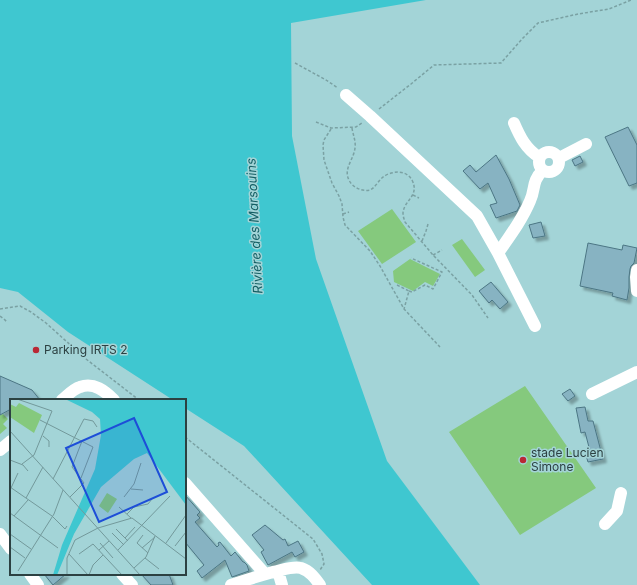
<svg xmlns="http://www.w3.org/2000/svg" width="637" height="585" viewBox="0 0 637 585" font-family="Inter,sans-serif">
<defs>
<filter id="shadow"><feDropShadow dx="3.5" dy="3.5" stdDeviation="1" flood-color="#0004"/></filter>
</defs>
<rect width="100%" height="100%" fill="#a3d4d7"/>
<path fill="#85c97d" d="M392 209 416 242 382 264 358 231Z
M462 239 485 270 475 277 452 245Z
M410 259 440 274 433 286 425 282 413 291 394 282 393 271Z
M525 386 596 488 520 535 449 432Z
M3 414 8 419 3 424 7 428 0 434V415Z"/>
<path fill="#3fc7d0" d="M0 0H426L291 23 292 136 316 259 387 461 480 585H372L244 446 185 408V400H173L68 332 18 292 0 288Z"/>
<path fill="#87b3c2" stroke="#4c7684" filter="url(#shadow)" d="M628 127 637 145V183L629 186 605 137Z
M496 155 509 179 520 205 517 211 496 218 490 205 497 203 488 183 480 189 463 171 470 165 476 172Z
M580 156 583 162 575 166 572 160Z
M541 222 545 236 533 238 529 225Z
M588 243 622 250 623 245 637 248 634 263 631 266 630 269 629 277V288L627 300 612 296 613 293 580 286Z
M491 282 508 302 500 309 492 300 489 303 479 291Z
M0 376 32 390 40 400H11V409L0 415Z
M570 389 575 396 568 401 562 394Z
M585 407 588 421H593L603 459 588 462 585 452 590 451 585 432 581 433 576 408Z
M185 495 200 512 197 515 200 518 195 522 217 547 219 545 218 543 220 542 231 556 235 552 243 562H244L247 565 249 571 232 577 225 560 202 578 197 571 204 565 185 542Z
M265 525 283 540 285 539 288 546 298 541 304 552 295 557 292 552 268 565 261 552 264 550 252 535Z
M44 574H66L53 585Z
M141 574H169L173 585H151Z"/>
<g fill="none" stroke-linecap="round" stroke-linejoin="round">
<path stroke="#7aa1a3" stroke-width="1.5" stroke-dasharray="3 2" stroke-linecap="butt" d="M295 63 326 80 338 88
M379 109 411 84 434 65 501 63 523 38 538 23 578 14 609 9 631 0
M316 122 331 128 356 127 362 123
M352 128C353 135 356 141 355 148 354 159 343 169 349 180 352 187 362 192 370 190 375 188 378 181 383 177 391 171 406 169 412 180 420 196 404 200 403 213 403 216 404 219 405 222L433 255 472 295 488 318
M331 129 324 140 323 145 324 160 332 183 339 196 342 204 343 217 345 225 370 251 380 266 404 309 440 347
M413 195 419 198
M343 214 349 212
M422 241 426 231 428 224
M433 255 442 250
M397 285 409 291 404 309
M409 291 412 292 425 285 433 289 442 272 411 258
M0 309 20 306 31 312 46 323 86 359 139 400
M0 316 4 319 7 322
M185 437 313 539 322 554 324 564 320 570"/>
<path stroke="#fff" stroke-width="12" d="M346 95 370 116 477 216 498 253 535 326
M514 123C520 137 526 149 539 157
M539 162a10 10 0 1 1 20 0a10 10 0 1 1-20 0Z
M559 158 586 144
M498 253C510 236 522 220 530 201 536 188 531 182 543 170
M637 270 636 277 637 291
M592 394 637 372
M62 400C67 396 73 389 80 387 94 382 105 391 114 400
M0 450 11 441
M185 483 265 574
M605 524 617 511 621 493
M0 534 11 549
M278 571 282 585
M30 574 38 585
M122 574 132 585
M231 585C245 580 259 576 273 572 283 570 292 566 301 568 310 571 315 578 320 585"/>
</g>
<g fill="#b92835" stroke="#a3d4d7" stroke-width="1.5">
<circle cx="36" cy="350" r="4"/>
<circle cx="523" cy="460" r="4"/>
</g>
<g text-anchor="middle" stroke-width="3" stroke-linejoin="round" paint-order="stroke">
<g font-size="12" fill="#2c4142" stroke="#a3d4d7" text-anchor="start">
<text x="44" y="354">Parking IRTS 2</text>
<text x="531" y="457">stade Lucien<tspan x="531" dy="14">Simone</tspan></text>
</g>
<g font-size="13" font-style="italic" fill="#155f64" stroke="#a3d4d7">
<text transform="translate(254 226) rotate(-93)" y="5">Rivière des Marsouins</text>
</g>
</g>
<g transform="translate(10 399)">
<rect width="176" height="176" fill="#a3d4d7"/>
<path d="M9 4 32 16 24 34 0 18V5L6 8ZM97 94 107 100 98 114 89 107Z" fill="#85c97d"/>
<path d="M55 0H176V106L137 54 124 60 91 88 64 135 47 176H43L52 146 85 70 91 36 90 20 82 13Z" fill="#3fc7d0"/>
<path fill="none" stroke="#73999b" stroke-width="1" d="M7 0 42 12 24 56 12 65M30 21 83 48 71 79M0 32 130 176M33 37 39 42V48M0 61 13 66 18 72M43 80 74 20 83 22 87 28M0 88 42 117 55 130 57 127M1 89 8 74M121 90 133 91M60 98 74 84 62 68 72 42M114 98 124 85 131 64M16 99 33 68M109 108 121 119M0 114 48 149M117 115 124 108 138 105 142 100M4 117 18 101M88 129 122 119 176 160M106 130 118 142M102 134 114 146M0 135 21 150M133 136 127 144 138 154M115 139 125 128M90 144 103 159M156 144 176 116M165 147 176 133M0 148 15 159M132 149 145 138M89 151 99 142M108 151 160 97M59 155 78 176M69 155 83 145 112 176M135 159 149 170M124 169 136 158 145 137M8 172 44 115 53 91M57 176V159L65 141 88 129M79 176 83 166 93 156"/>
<path fill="#1d4ed8" fill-opacity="0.15" stroke="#1d4ed8" stroke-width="2" d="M124 19 157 93 89 123 56 49Z"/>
<rect width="176" height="176" fill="none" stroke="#2c4142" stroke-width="2"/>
</g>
</svg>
